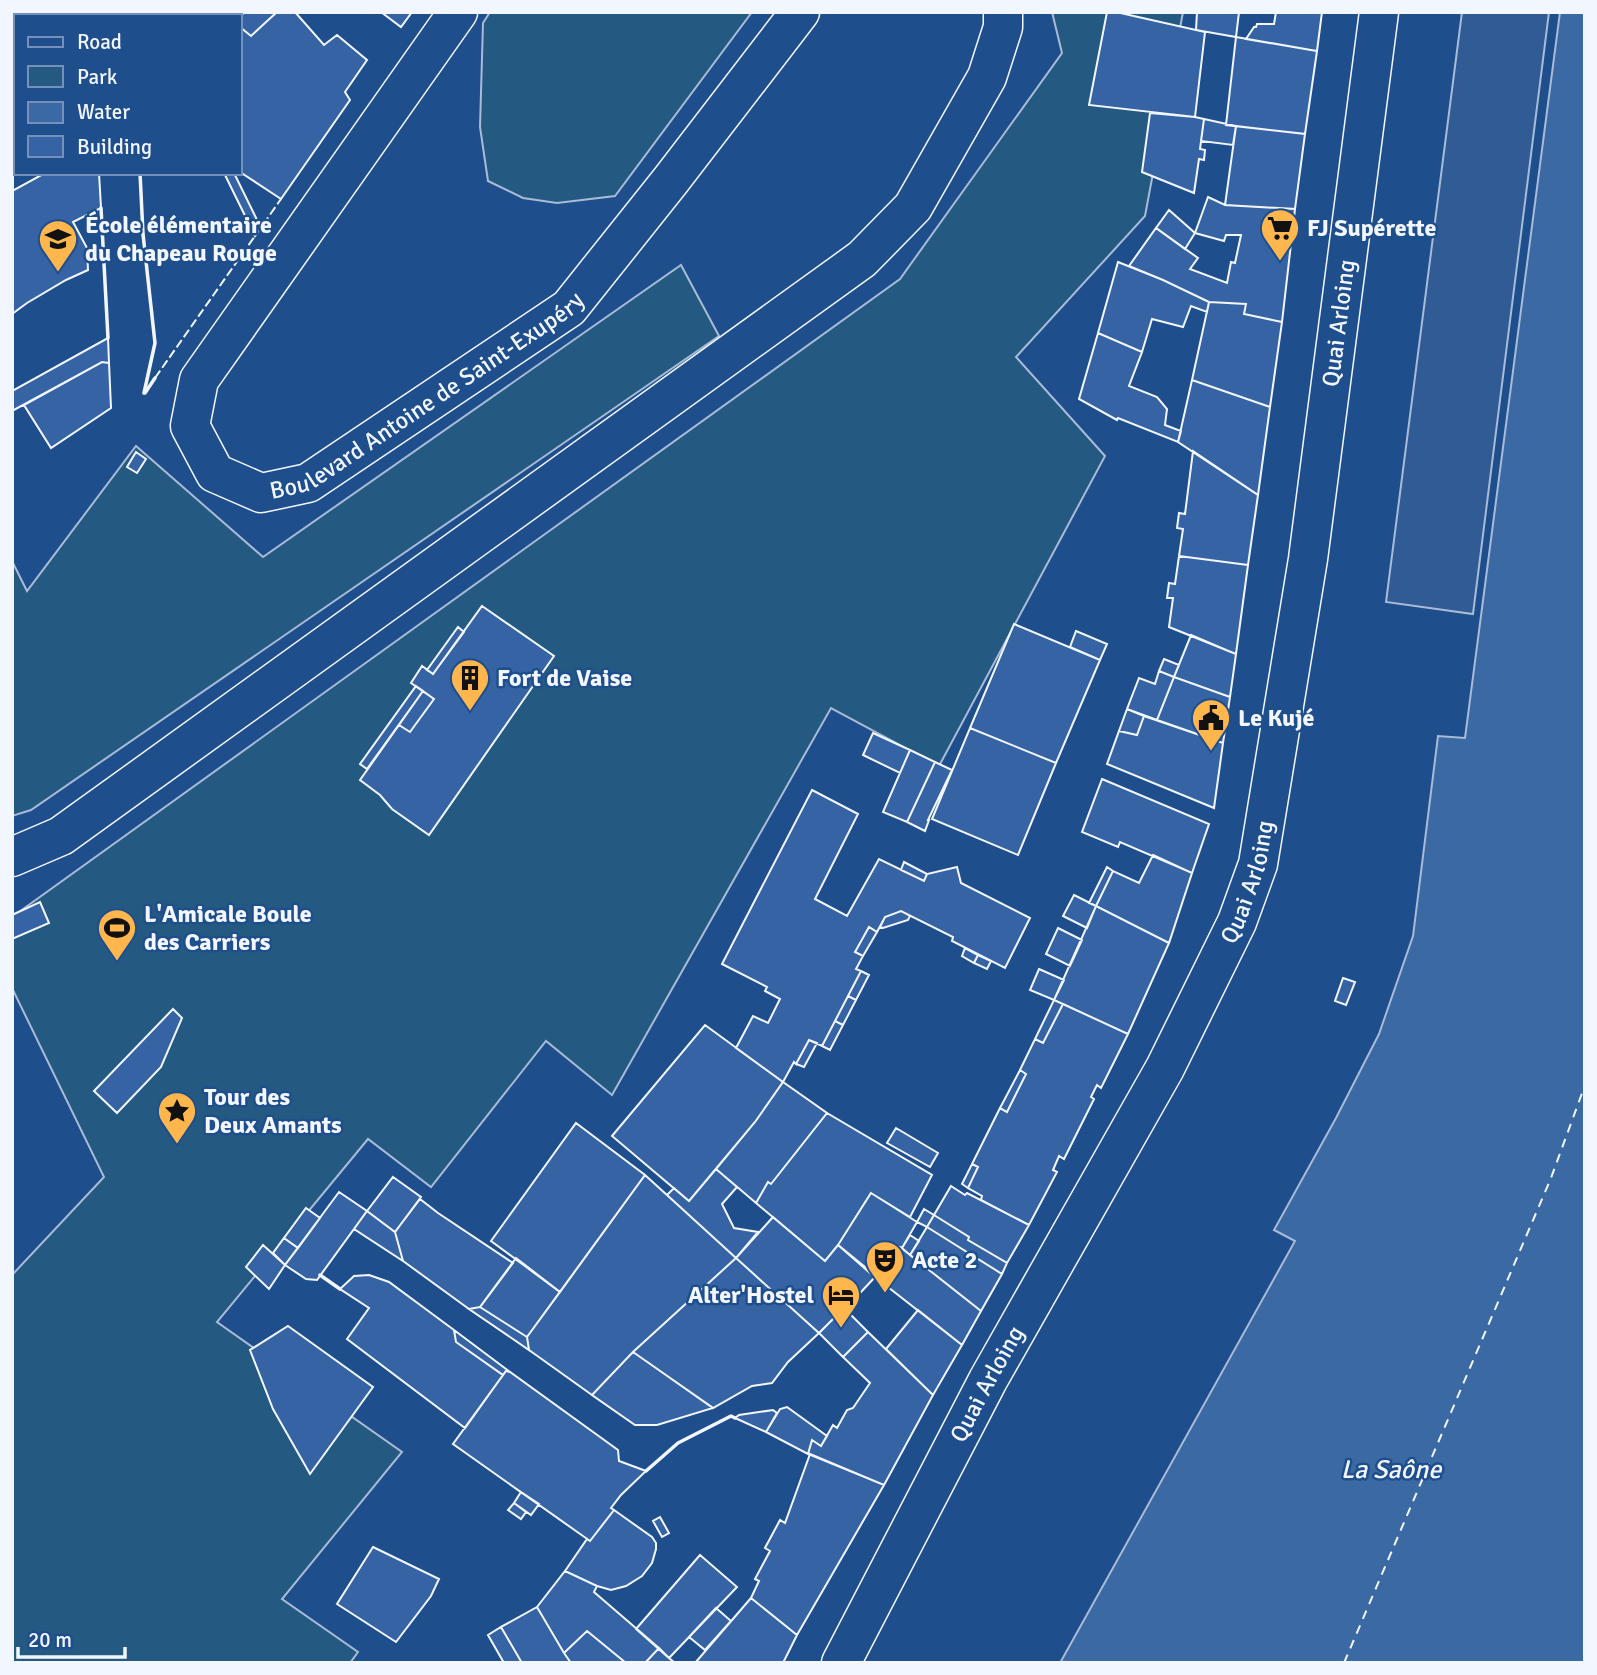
<svg xmlns="http://www.w3.org/2000/svg" width="1597" height="1675" viewBox="0 0 1597 1675" font-family="Signika,sans-serif">
<rect width="100%" height="100%" fill="#1f4e8c"/>
<path fill="#245a82" stroke="#a8bbd7" stroke-width="2" d="M490 12H752L615 196 557 203 523 198 488 181 480 127 483 23Z
M1052 12H1183L1145 216 1016 357 1105 456 939 766 831 708 612 1095 546 1041 431 1187 368 1139 217 1322 402 1452 282 1599 358 1652 350 1663H12V1275L104 1177 12 988V917L900 279 1062 53Z
M681 265 719 336 31 810 12 816V561L27 591 136 446 263 557Z"/>
<path fill="#305b95" stroke="#a8bbd7" stroke-width="2" d="M1462 12H1549L1473 614 1386 602Z"/>
<path fill="#3b69a3" stroke="#a8bbd7" stroke-width="2" d="M1560 12H1585V1663H1060L1295 1241 1274 1230 1336 1118 1379 1034 1413 936 1438 736 1465 738Z"/>
<g fill="none" stroke-linecap="round" stroke-linejoin="round">
<path stroke="#f2f6ff" stroke-width="2" stroke-dasharray="9 7" stroke-linecap="butt" d="M1344 1663 1551 1178 1585 1085"/>
</g>
<path fill="#3563a3" stroke="#f2f6ff" stroke-width="2" d="M244 12H277L251 36 240 27V18Z
M277 12H295L324 45 337 35 367 60 345 92 350 100 281 199 240 172V27L251 36Z
M381 12H412L401 27Z
M1107 12H1116L1205 32 1195 117 1089 105Z
M1197 12H1239L1236 37 1196 30Z
M1276 12H1322L1317 51 1246 39 1254 27H1256L1257 24H1274Z
M1236 37 1317 51 1305 134 1226 125Z
M1150 113 1195 117 1204 119 1200 149 1205 150 1204 160 1199 159 1194 193 1142 172Z
M1204 119 1236 126 1233 145 1201 141Z
M1236 126 1305 134 1295 209 1225 205Z
M45 173H99L101 208 73 222 87 248 88 270 66 280 27 303 12 314V191Z
M224 173H234L261 228 255 236Z
M1208 197 1225 205 1295 209 1282 322 1244 314 1246 304 1209 302 1163 280 1129 266 1156 228 1198 258 1190 269 1227 283 1231 262 1235 263 1241 235H1226L1224 241 1195 233Z
M1169 210 1195 233 1185 249 1156 228Z
M1118 262 1163 280 1209 302 1207 312 1191 306 1183 327 1152 319 1142 352 1098 333Z
M1209 302 1246 304 1244 314 1282 322 1270 407 1192 380Z
M1098 333 1142 352 1129 386 1157 397 1167 409 1165 425 1181 431 1178 442 1118 418 1117 420 1079 399Z
M108 338 109 363 102 362 12 411V391Z
M102 362 109 363 111 408 51 448 24 405Z
M1192 380 1270 407 1258 495 1178 442Z
M1193 451 1258 495 1248 565 1179 556 1183 529 1177 528 1179 513 1185 514Z
M136 452 146 459 137 473 127 467Z
M1179 556 1248 565 1236 654 1169 627 1173 598H1167L1169 583 1175 584Z
M482 606 554 656 429 835 392 809 380 795 360 780 399 725 410 732 434 699 411 683 422 666 433 674Z
M1014 624 1100 660 1056 763 970 728Z
M458 627 464 632 433 674 427 670Z
M1076 631 1107 644 1100 660 1070 647Z
M1191 635 1236 654 1230 697 1174 677Z
M1164 659 1179 665 1174 677 1159 671Z
M1159 671 1174 677 1157 720 1127 709 1139 678 1155 684Z
M1174 677 1230 697 1223 743 1157 720Z
M416 686 423 691 367 769 360 764Z
M423 691 434 699 410 732 399 725Z
M1127 709 1144 716 1137 735 1119 731Z
M1144 716 1223 743 1214 808 1107 764 1119 731 1137 735Z
M970 728 1056 763 1018 855 932 819Z
M873 733 910 750 900 773 863 755Z
M910 750 935 762 907 822 883 812Z
M935 762 952 770 928 820H929L925 831 907 822Z
M1102 779 1209 824 1192 873 1120 842 1118 847 1082 832Z
M812 790 858 814 815 899 847 916 879 859 924 881 927 874 957 867 961 883 1030 918 1005 968 952 941 953 937 901 911 885 917 877 932 869 927 855 952 863 956 856 969 861 971 822 1046 809 1040 796 1064 794 1062 783 1082 736 1048 753 1016 768 1023 780 999 765 991 767 987 722 964Z
M1153 855 1192 873 1169 943 1096 906 1113 871 1139 883Z
M904 862 927 874 924 881 901 870Z
M1107 867 1113 871 1096 906 1089 903Z
M1074 895 1096 906 1087 928 1063 916Z
M40 902 49 923 12 939V915Z
M1096 906 1169 943 1128 1034 1054 1000Z
M901 911 910 916 908 920 883 928 880 927 885 917Z
M869 927 877 932 863 956 855 952Z
M1058 928 1082 940 1070 966 1046 954Z
M965 948 978 955 974 963 962 956Z
M978 955 991 961 987 969 974 963Z
M1039 969 1064 980 1054 1000 1030 990Z
M861 971 869 975 856 1000 848 996Z
M1343 978 1355 982 1346 1005 1335 1001Z
M848 996 856 1000 843 1025 835 1021Z
M1054 1000 1063 1004 1043 1043 1035 1039Z
M1063 1004 1128 1034 1101 1088 1097 1085 1091 1097 1094 1099 1064 1159 1059 1156 1053 1170 1057 1172 1029 1225 981 1200 982 1196 968 1188 978 1167 972 1164 1000 1108 1007 1112 1026 1074 1020 1070 1035 1039 1043 1043Z
M173 1009 182 1018 161 1067 117 1113 94 1091Z
M835 1021 843 1025 830 1050 822 1046Z
M705 1025 783 1082 755 1122 689 1201 612 1136Z
M809 1040 817 1043 804 1067 796 1064Z
M1020 1070 1026 1074 1007 1112 1000 1108Z
M783 1082 827 1113 771 1184 768 1182 756 1203 716 1169 755 1122Z
M827 1113 932 1175 910 1217 871 1193 838 1245 825 1261 756 1203 768 1182 771 1184Z
M576 1123 645 1175 560 1292 491 1241Z
M896 1128 938 1153 930 1167 887 1143Z
M972 1164 978 1167 968 1188 962 1184Z
M716 1169 737 1187 722 1204 734 1228 758 1232 736 1258 667 1195 674 1188 689 1201Z
M645 1175 736 1258 633 1352 592 1395 529 1350 527 1337Z
M393 1177 421 1197 395 1232 367 1211Z
M951 1186 965 1195 967 1193 1029 1225 1007 1263 968 1240 969 1237 934 1215Z
M339 1192 367 1211 317 1280 306 1279 285 1265Z
M871 1193 917 1222 902 1248 900 1247 870 1273 838 1245Z
M420 1199 438 1213 513 1263 480 1307 469 1309 403 1261 395 1232Z
M306 1208 320 1218 298 1248 284 1238Z
M924 1209 934 1215 927 1227 917 1222Z
M367 1211 395 1232 403 1261 354 1229Z
M934 1215 969 1237 968 1240 1007 1263 1002 1274 927 1227Z
M773 1217 825 1261 838 1245 876 1276 845 1309 844 1308 819 1333 736 1258Z
M927 1227 1002 1274 981 1311 910 1255Z
M910 1235 919 1241 910 1255 902 1248Z
M284 1238 298 1248 285 1265 273 1253Z
M263 1245 285 1265 269 1289 246 1267Z
M900 1247 981 1311 962 1345 870 1273Z
M516 1258 560 1292 527 1337 480 1307Z
M736 1258 819 1333 788 1362 772 1383 752 1386 713 1408 633 1352Z
M369 1275 389 1282 454 1330 456 1342 503 1375 465 1428 347 1339 369 1308 340 1289 354 1276Z
M480 1307 527 1337 529 1350 469 1309Z
M844 1308 868 1332 843 1357 819 1333Z
M918 1310 962 1345 933 1395 886 1349Z
M288 1326 373 1387 310 1474 273 1409 250 1350Z
M454 1330 510 1372 506 1371 503 1375 456 1342Z
M868 1332 933 1395 884 1485 808 1454 812 1440 821 1446 833 1425 837 1428 847 1410 853 1408 870 1383 843 1357Z
M633 1352 713 1408 657 1425H635L592 1395Z
M506 1371 510 1372 618 1450 619 1461 646 1471 621 1495 611 1508 614 1510 590 1541 453 1444Z
M787 1407 827 1436 821 1446 812 1440 808 1454 766 1432 780 1409Z
M773 1410 777 1413 766 1432 735 1418 739 1415Z
M810 1454 884 1485 797 1635 751 1598 759 1581 755 1579 770 1551 765 1548 780 1520 785 1523Z
M521 1492 539 1504 531 1515 514 1503Z
M514 1503 526 1512 521 1519 508 1510Z
M614 1510 652 1537 656 1543V1549L652 1563 642 1576 626 1586 611 1590 597 1586 565 1571 587 1539 590 1541Z
M660 1517 669 1533 662 1537 653 1521Z
M373 1547 439 1579 431 1596 396 1642 337 1604Z
M700 1555 737 1587 669 1658 636 1629Z
M565 1571 597 1586 594 1592 659 1648 645 1663H626L587 1631 564 1653 537 1607Z
M751 1598 797 1635 783 1663H695Z
M537 1607 564 1653 571 1663H522L501 1627Z
M716 1608 731 1621 705 1650 689 1637Z
M501 1627 522 1663H504L488 1635Z
M587 1631 626 1663H571L564 1653Z
M659 1648 669 1658 675 1663H645Z"/>
<g fill="none" stroke-linecap="round" stroke-linejoin="round">
<g stroke="#f2f6ff" stroke-width="34">
<path id="street" d="M20 16 24 12"/>
</g>
<g stroke="#f2f6ff" stroke-width="41">
<g id="secondary">
<path id="s1" d="M458 12 199 380 190 426 215 473 261 493 308 483 569 308 671 180 800 12"/>
<path d="M12 857 61 836 862 259 913 207 987 77 1003 27V12"/>
</g>
</g>
<g stroke="#f2f6ff" stroke-width="41">
<g id="primary">
<path id="s2" d="M841 1663 988 1380 1165 1068 1237 922 1258 864 1308 559 1379 12"/>
</g>
</g>
<use href="#street" stroke="#1f4e8c" stroke-width="32"/>
<use href="#secondary" stroke="#1f4e8c" stroke-width="38"/>
<use href="#primary" stroke="#1f4e8c" stroke-width="38"/>
<path stroke="#f2f6ff" stroke-width="2" stroke-dasharray="9 3.5" stroke-linecap="butt" d="M161 16 163 12
M12 98 16 96
M155 378 281 199"/>
<path stroke="#f2f6ff" stroke-width="3.5" d="M140 173 143 234 155 343 144 393H145L155 378
M101 208 108 338
M320 1275 340 1289
M646 1471 678 1443 731 1416 735 1418"/>
</g>
<defs>
<g id="supermarket-pin" transform="scale(2.0125)"><path d="M0 17L-7.5 6A9.5 9.5 0 1 1 7.5 6Z" fill="#ffb74d" stroke="#1f4e8c"/><path d="M-6-5.5h2.5l.6 2H6L4.5 2H-2.5L-4.4-4H-6ZM-1.5 3.2a1.3 1.3 0 1 0 .1 0ZM3 3.2a1.3 1.3 0 1 0 .1 0Z" fill="#111"/></g>
<g id="school-pin" transform="scale(2.0125)"><path d="M0 17L-7.5 6A9.5 9.5 0 1 1 7.5 6Z" fill="#ffb74d" stroke="#1f4e8c"/><path d="M0-5L7-2L0 1L-7-2ZM-4 1L0 2.5L4 1V4Q0 6-4 4Z" fill="#111"/></g>
<g id="building-pin" transform="scale(2.0125)"><path d="M0 17L-7.5 6A9.5 9.5 0 1 1 7.5 6Z" fill="#ffb74d" stroke="#1f4e8c"/><path d="M-4-6H4V6H1V3H-1V6H-4ZM-2.5-4.3h1.7v1.8h-1.7ZM.8-4.3h1.7v1.8H.8ZM-2.5-1h1.7V.8h-1.7ZM.8-1h1.7V.8H.8Z" fill="#111"/></g>
<g id="civic-pin" transform="scale(2.0125)"><path d="M0 17L-7.5 6A9.5 9.5 0 1 1 7.5 6Z" fill="#ffb74d" stroke="#1f4e8c"/><path d="M-.6-6.5H3V-4.5H.6V-3L4-1V1h2V6H-6V1h2V-1L-.6-3ZM-1.2 2.5V6h2.4V2.5Z" fill="#111"/></g>
<g id="stadium-pin" transform="scale(2.0125)"><path d="M0 17L-7.5 6A9.5 9.5 0 1 1 7.5 6Z" fill="#ffb74d" stroke="#1f4e8c"/><path d="M0-5a6.5 5 0 1 0 0 10a6.5 5 0 1 0 0-10ZM-3.5-1.8h7v3.6h-7Z" fill="#111"/></g>
<g id="sight-pin" transform="scale(2.0125)"><path d="M0 17L-7.5 6A9.5 9.5 0 1 1 7.5 6Z" fill="#ffb74d" stroke="#1f4e8c"/><path d="M0-6L1.8-2.2L6-1.7L2.9 1.2L3.7 5.4L0 3.3L-3.7 5.4L-2.9 1.2L-6-1.7L-1.8-2.2Z" fill="#111"/></g>
<g id="theatre-pin" transform="scale(2.0125)"><path d="M0 17L-7.5 6A9.5 9.5 0 1 1 7.5 6Z" fill="#ffb74d" stroke="#1f4e8c"/><path d="M-5-5.5Q0-4 5-5.5V0Q5 5 0 6Q-5 5-5 0ZM-3.3-2.5H-1v1.5H-3.3ZM1-2.5H3.3v1.5H1ZM-2.8 1Q0 5.5 2.8 1Z" fill="#111"/></g>
<g id="hotel-pin" transform="scale(2.0125)"><path d="M0 17L-7.5 6A9.5 9.5 0 1 1 7.5 6Z" fill="#ffb74d" stroke="#1f4e8c"/><path d="M-6-4.5h1.5V1H6V5H4.5V3h-9V5H-6ZM-4 0a1.8 1.8 0 1 1 3.6 0ZM.5 0V-2.5h3Q6-2.5 6 0Z" fill="#111"/></g>
</defs>
<g fill-rule="evenodd">
<use href="#supermarket-pin" x="1280" y="228"/>
<use href="#school-pin" x="58" y="239"/>
<use href="#building-pin" x="470" y="678"/>
<use href="#civic-pin" x="1211" y="718"/>
<use href="#stadium-pin" x="117" y="928"/>
<use href="#sight-pin" x="177" y="1111"/>
<use href="#theatre-pin" x="885" y="1260"/>
<use href="#hotel-pin" x="841" y="1295"/>
</g>
<g text-anchor="middle" stroke-width="5" stroke-linejoin="round" paint-order="stroke">
<g font-size="24" font-weight="bold" fill="#f2f6ff" stroke="#1f4e8c" text-anchor="start">
<text x="85" y="233">École élémentaire<tspan x="85" dy="28">du Chapeau Rouge</tspan></text>
<text x="1307" y="236">FJ Supérette</text>
<text x="497" y="686">Fort de Vaise</text>
<text x="1238" y="726">Le Kujé</text>
<text x="144" y="922">L'Amicale Boule<tspan x="144" dy="28">des Carriers</tspan></text>
<text x="204" y="1105">Tour des<tspan x="204" dy="28">Deux Amants</tspan></text>
<text x="912" y="1268">Acte 2</text>
<text x="814" y="1303" text-anchor="end">Alter'Hostel</text>
</g>
<g font-size="24" fill="#f2f6ff" stroke="#1f4e8c">
<text dy="8" stroke="none"><textPath href="#s2" startOffset="1449">Quai Arloing</textPath></text>
<text dy="8" stroke="none"><textPath href="#s1" startOffset="794">Boulevard Antoine de Saint-Exupéry</textPath></text>
<text dy="8" stroke="none"><textPath href="#s2" startOffset="882">Quai Arloing</textPath></text>
<text dy="8" stroke="none"><textPath href="#s2" startOffset="315">Quai Arloing</textPath></text>
</g>
<g font-size="26" font-style="italic" fill="#f2f6ff" stroke="#1f4e8c">
<text x="1391" y="1478">La Saône</text>
</g>
</g>
<rect width="1597" height="1675" fill="none" stroke="#f2f6ff" stroke-width="28"/>
<rect x="14" y="14" width="228" height="161" fill="#1f4e8c" stroke="#7391ba" stroke-width="2"/>
<rect x="28" y="37" width="35" height="10" fill="#1f4e8c" stroke="#7391ba" stroke-width="2"/>
<text x="77" y="49" font-size="21" fill="#f2f6ff">Road</text>
<rect x="28" y="66" width="35" height="21" fill="#245a82" stroke="#7391ba" stroke-width="2"/>
<text x="77" y="84" font-size="21" fill="#f2f6ff">Park</text>
<rect x="28" y="102" width="35" height="21" fill="#3b69a3" stroke="#7391ba" stroke-width="2"/>
<text x="77" y="119" font-size="21" fill="#f2f6ff">Water</text>
<rect x="28" y="136" width="35" height="21" fill="#3563a3" stroke="#7391ba" stroke-width="2"/>
<text x="77" y="154" font-size="21" fill="#f2f6ff">Building</text>
<path d="M18 1647v10h107v-10" fill="none" stroke="#f2f6ff" stroke-width="3.5"/>
<text x="28" y="1647" font-size="21" fill="#f2f6ff" stroke="#1f4e8c" stroke-width="5" paint-order="stroke">20 m</text>
</svg>
